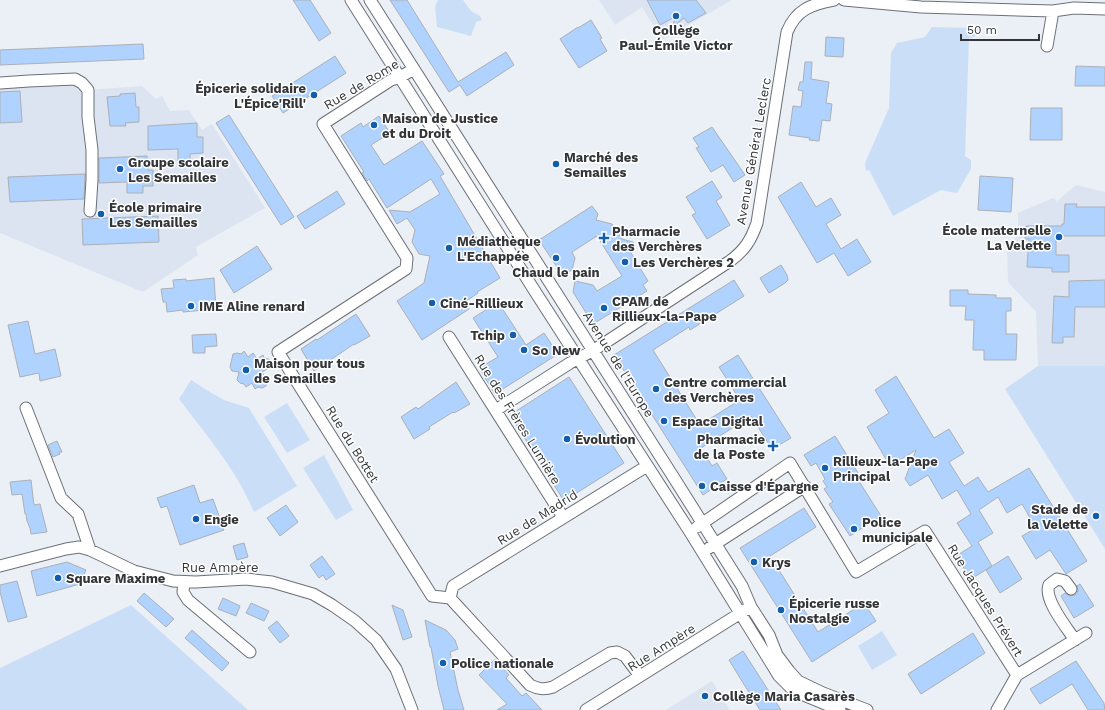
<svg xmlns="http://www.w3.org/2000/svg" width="1105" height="710" viewBox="0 0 1105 710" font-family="'Work Sans',sans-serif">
<rect width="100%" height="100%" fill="#ebf0f6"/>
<path fill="#dce4f1" d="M599 0H732L662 40 642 7 615 25Z
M80 83 88 90 142 86 156 99 162 96 170 111 189 110 202 130 212 124 265 208 196 247 198 255 143 292 0 233V87Z
M1076 185 1105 192V366H1038L1036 312 1008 282 1007 244 1018 236V213L1053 198 1057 201Z
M712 681 730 710H666Z"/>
<path fill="#cbdef7" d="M438 0H463L471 11 480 16 482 20 476 22 471 36 437 27 435 6Z
M932 27 980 28 979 33 974 37 969 38 965 156 971 160V169L957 193 941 190 893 216 869 170 866 171 865 163 889 108 891 53 897 43 925 37Z
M1038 366H1105V549L1005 389Z
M191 380 210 392 224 400 249 408 297 486 254 512C236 469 207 436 179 399Z
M287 403 310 440 287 453 264 417Z
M324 455 353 510 336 520 303 468Z
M131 605 248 710H0V668Z
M882 631 897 655 872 670 858 646Z"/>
<path fill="#afd2ff" stroke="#acb0b6" d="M293 0H310L331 33 319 41Z
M390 0H407L458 82 506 52 514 65 467 96 460 85 449 92Z
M647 0H696L706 13 688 23 684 18 673 27 675 17 660 25Z
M591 20 602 38 600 39 607 51 579 68 560 39 578 27V28Z
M826 37 844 38 843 57 825 56Z
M143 44 144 59 0 65V50Z
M335 56 346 73 283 113 272 96Z
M805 62H812L811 79 829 82 826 103 832 104 830 121 822 120 819 141 809 140 810 138 789 135 793 106 801 107 803 91 798 90 800 82H803Z
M1076 66 1105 67V86H1075Z
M20 91 22 122 0 123V92Z
M135 93 136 107H139V122L125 123 126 126H110L107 97 120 96V94Z
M1031 108H1062V140H1030Z
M229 115 294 217 281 225 216 123Z
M379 116 390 133 371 145 384 165 422 141 444 174 440 176 500 278 477 292 478 293 465 302 469 309 422 340 397 301 424 283 430 256 419 254 412 242 415 230 407 218 397 224 389 210 410 212 440 194 431 179 387 208 369 179 367 181 362 173 364 172 341 136 361 123 363 127Z
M197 123V137H203V153L190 154V161H178V149L148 150V126Z
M712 127 745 175 734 182 723 165 711 172 696 148 699 147 693 138Z
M147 156 148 170H153V186H143V193H127V182L99 183V158Z
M85 174 84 199 10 202 8 177Z
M980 176 1013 178 1011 212 978 210Z
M712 181 722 197 716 201 730 225 707 239 692 215 696 213 686 197Z
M801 182 816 207 831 198 841 215 826 224 841 249 857 239 871 262 848 276 834 253 817 263 778 197Z
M337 191 345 204 305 229 297 216Z
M1065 204H1077L1076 207H1105V236H1056V255H1069V272H1052V268L1027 267 1029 239H1025L1026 226H1062V224H1064Z
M592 206 598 214 596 220 612 224 622 239 633 242 631 253 648 281 643 285 647 291 593 324 573 292 575 281 593 285 597 291 622 276 597 236 572 252 575 258 572 270 566 274 561 273 539 240Z
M158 216 159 242 83 245 82 219Z
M257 246 272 269 234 293 220 270Z
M781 265 787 275 788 280 785 283 769 293 760 278Z
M214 278 216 309 183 312V310L167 312 166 302H163L161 289 174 288 173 280 186 279V281Z
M734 280 744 296 690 330 689 327 653 350 700 425 740 400 719 367 738 355 791 438 772 449 751 416 701 448 712 466 717 463 727 479 703 495 614 355Z
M1105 280V307H1075L1074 337H1063V343H1052L1054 296 1069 297V281Z
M950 290H968V294L996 295V298H1011V311H1006V334H1017L1016 360H984V350H973L974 320H965L966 306H950Z
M498 302 526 345 544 333 558 354 495 394 479 368 498 357 473 318Z
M356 314 370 336 354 345V344L314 371 301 349 316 339 317 340Z
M28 321 35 354 55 349 61 376 40 381 39 373 20 377 8 325Z
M216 334 217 346 205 347V353H193L192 335Z
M244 351 248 357 253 353 257 359 263 355 264 358 269 359 271 363V367L262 372 267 381 266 386 262 388 258 387 255 389 252 383 246 387 244 384 240 383 237 380 239 372 232 371 230 367 233 354 237 353 241 354Z
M896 376 934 438 949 429 964 453 949 462 964 486 978 477 988 492 1029 468 1087 561 1066 574 1050 550 1036 559 1022 536 1036 528 1022 504 1007 513 998 497 979 510 993 533 978 542 992 566 971 579 956 556 972 546 957 523 971 514 957 490 942 499 928 475 910 486 905 479 916 450 890 466 867 427 889 413 875 390Z
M569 377 624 463 564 501 510 415Z
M456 382 470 404 454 413 453 412 429 427 430 429 414 439 401 417 416 407 418 409Z
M835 436 858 473 855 475 881 516 850 536 829 504 833 502 824 489 827 487 823 481 825 479 816 463 811 466 804 455Z
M57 441 62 452H59L60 454 53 457 48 445Z
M31 480 34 505 40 504 47 532 31 534 30 528 27 521 26 514H25L22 494 12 495 10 482Z
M194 485 200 503 213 499 224 530 180 545 167 506 161 508 157 498Z
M286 505 298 522 280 536 267 518Z
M804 508 816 527 770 556 818 632 864 603 876 621 812 662 740 548Z
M244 543 248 557 237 560 233 546Z
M322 556 335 574 326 580 323 575 319 578 310 565Z
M1008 556 1022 579 1000 593 986 570Z
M67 562 86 570 80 584 37 596 31 571Z
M17 581 27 617 8 622 0 592V585Z
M1080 584 1094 606 1074 618 1061 596 1065 593 1069 596 1075 595 1078 591 1077 586Z
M144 593 174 619 166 627 137 601Z
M223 598 240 606 236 616 218 609Z
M251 603 269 611 264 621 246 613Z
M392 605 403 610 412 637 403 640Z
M425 620 446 630 455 640 458 649 450 652 458 690 464 710H444L438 686 431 647H430Z
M277 621 289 636 280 643 268 628Z
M192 630 229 663 222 671 185 638Z
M973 633 985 653 921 694 908 674Z
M743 651 781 710H760L740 678 729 660Z
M495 659 509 675 506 678 522 696 526 693 542 710H497L507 704 479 675Z
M1076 661 1104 703 1105 710H1088L1072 684 1040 704 1030 689Z"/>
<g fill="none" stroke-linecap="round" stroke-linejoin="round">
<g stroke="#6c7076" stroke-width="13">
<path id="minor" d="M351 0 536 293 690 532 779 676 791 688 801 694 840 710
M370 0 674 478 742 586 751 607 769 635 777 655 789 671 798 681 823 693 867 710
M844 0 921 7 1053 11 1074 8 1105 9
M1047 46 1053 11
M414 69 400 77 391 80 323 124 407 258 406 269 278 352 432 596 450 598 530 685C538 689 544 690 553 687L610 653 617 652 625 656 640 676
M0 83 29 81 75 79 82 83 88 90V117L92 150V180L90 211
M449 337 563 517
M26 408 61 498 78 514 90 550
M496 410 570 363 594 350 730 261C745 250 751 240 757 223L787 32C796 10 811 4 834 0
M697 527 790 463 856 572 925 531 1017 675
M709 548 805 486
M0 566 66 549 79 547 90 550 134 571 173 581 196 582 246 579 272 582 313 594 332 605 355 621 376 640 396 669 412 710
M184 582 183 592 188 600 250 652
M1071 589 1065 581 1057 579 1049 585C1043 599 1067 628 1075 640
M450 598 453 586 647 466
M586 710 747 609
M997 710 1017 675 1086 633"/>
</g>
<use href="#minor" stroke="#fff" stroke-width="11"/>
</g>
<g fill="#125dac" stroke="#fff" stroke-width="1.5">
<circle cx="676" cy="16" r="4"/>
<circle cx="314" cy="95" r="4"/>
<circle cx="374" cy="125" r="4"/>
<circle cx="556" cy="164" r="4"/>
<circle cx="120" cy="169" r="4"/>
<circle cx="101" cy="214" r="4"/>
<circle cx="1059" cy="237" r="4"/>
<path d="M602 232h4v4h4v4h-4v4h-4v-4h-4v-4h4z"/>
<circle cx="449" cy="248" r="4"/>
<circle cx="556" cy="258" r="4"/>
<circle cx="625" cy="262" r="4"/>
<circle cx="432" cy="303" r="4"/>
<circle cx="191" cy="306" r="4"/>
<circle cx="604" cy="308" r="4"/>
<circle cx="513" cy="335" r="4"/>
<circle cx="524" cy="350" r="4"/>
<circle cx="246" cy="370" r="4"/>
<circle cx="656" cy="389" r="4"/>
<circle cx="664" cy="421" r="4"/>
<circle cx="567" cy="439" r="4"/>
<path d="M771 440h4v4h4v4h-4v4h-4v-4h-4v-4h4z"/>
<circle cx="825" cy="468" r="4"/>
<circle cx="702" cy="486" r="4"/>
<circle cx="1096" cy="516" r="4"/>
<circle cx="196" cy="519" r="4"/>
<circle cx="854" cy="529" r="4"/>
<circle cx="754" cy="562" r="4"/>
<circle cx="58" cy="578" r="4"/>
<circle cx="781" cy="610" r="4"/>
<circle cx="443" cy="663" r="4"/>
<circle cx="705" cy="696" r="4"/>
</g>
<g text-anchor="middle" stroke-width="3" stroke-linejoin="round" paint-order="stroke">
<g font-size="13" font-weight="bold" fill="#333538" stroke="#fff" text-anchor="start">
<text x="676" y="35" text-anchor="middle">Collège<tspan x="676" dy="15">Paul-Émile Victor</tspan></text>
<text x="306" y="93" text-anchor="end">Épicerie solidaire<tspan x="306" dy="15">L'Épice'Rill'</tspan></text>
<text x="382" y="123">Maison de Justice<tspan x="382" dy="15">et du Droit</tspan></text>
<text x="564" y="162">Marché des<tspan x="564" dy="15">Semailles</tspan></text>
<text x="128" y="167">Groupe scolaire<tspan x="128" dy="15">Les Semailles</tspan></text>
<text x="109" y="212">École primaire<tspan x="109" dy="15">Les Semailles</tspan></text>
<text x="1051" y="235" text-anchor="end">École maternelle<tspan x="1051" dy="15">La Velette</tspan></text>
<text x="612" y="236">Pharmacie<tspan x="612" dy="15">des Verchères</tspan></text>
<text x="457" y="246">Médiathèque<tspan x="457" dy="15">L'Echappée</tspan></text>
<text x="633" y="267">Les Verchères 2</text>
<text x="556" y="277" text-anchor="middle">Chaud le pain</text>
<text x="612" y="306">CPAM de<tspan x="612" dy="15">Rillieux-la-Pape</tspan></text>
<text x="440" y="308">Ciné-Rillieux</text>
<text x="199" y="311">IME Aline renard</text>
<text x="505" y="340" text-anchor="end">Tchip</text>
<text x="532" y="355">So New</text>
<text x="254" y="368">Maison pour tous<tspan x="254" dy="15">de Semailles</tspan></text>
<text x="664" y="387">Centre commercial<tspan x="664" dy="15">des Verchères</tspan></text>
<text x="672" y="426">Espace Digital</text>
<text x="575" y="444">Évolution</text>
<text x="765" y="444" text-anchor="end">Pharmacie<tspan x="765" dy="15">de la Poste</tspan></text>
<text x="833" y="466">Rillieux-la-Pape<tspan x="833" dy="15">Principal</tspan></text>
<text x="710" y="491">Caisse d'Épargne</text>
<text x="1088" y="514" text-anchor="end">Stade de<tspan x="1088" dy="15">la Velette</tspan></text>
<text x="204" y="524">Engie</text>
<text x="862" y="527">Police<tspan x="862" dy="15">municipale</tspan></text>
<text x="762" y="567">Krys</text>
<text x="66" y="583">Square Maxime</text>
<text x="789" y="608">Épicerie russe<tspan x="789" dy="15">Nostalgie</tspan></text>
<text x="451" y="668">Police nationale</text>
<text x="713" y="701">Collège Maria Casarès</text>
</g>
<g font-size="13" fill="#333538" stroke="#fff">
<text transform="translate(361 84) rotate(-31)" y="5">Rue de Rome</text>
<text transform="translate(753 151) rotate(-80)" y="5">Avenue Général Leclerc</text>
<text transform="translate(619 364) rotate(58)" y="5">Avenue de l'Europe</text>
<text transform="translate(518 419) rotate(58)" y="5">Rue des Frères Lumière</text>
<text transform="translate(353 444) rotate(58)" y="5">Rue du Bottet</text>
<text transform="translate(537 517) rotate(-32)" y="5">Rue de Madrid</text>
<text x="220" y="572">Rue Ampère</text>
<text transform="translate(986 600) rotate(58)" y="5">Rue Jacques Prévert</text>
<text transform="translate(661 647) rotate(-32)" y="5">Rue Ampère</text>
</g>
</g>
<path d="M961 34v6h78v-6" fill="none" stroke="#333538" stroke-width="2"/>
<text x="967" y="34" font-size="12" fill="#333538" stroke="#ffffff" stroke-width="3" paint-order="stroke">50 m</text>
</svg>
